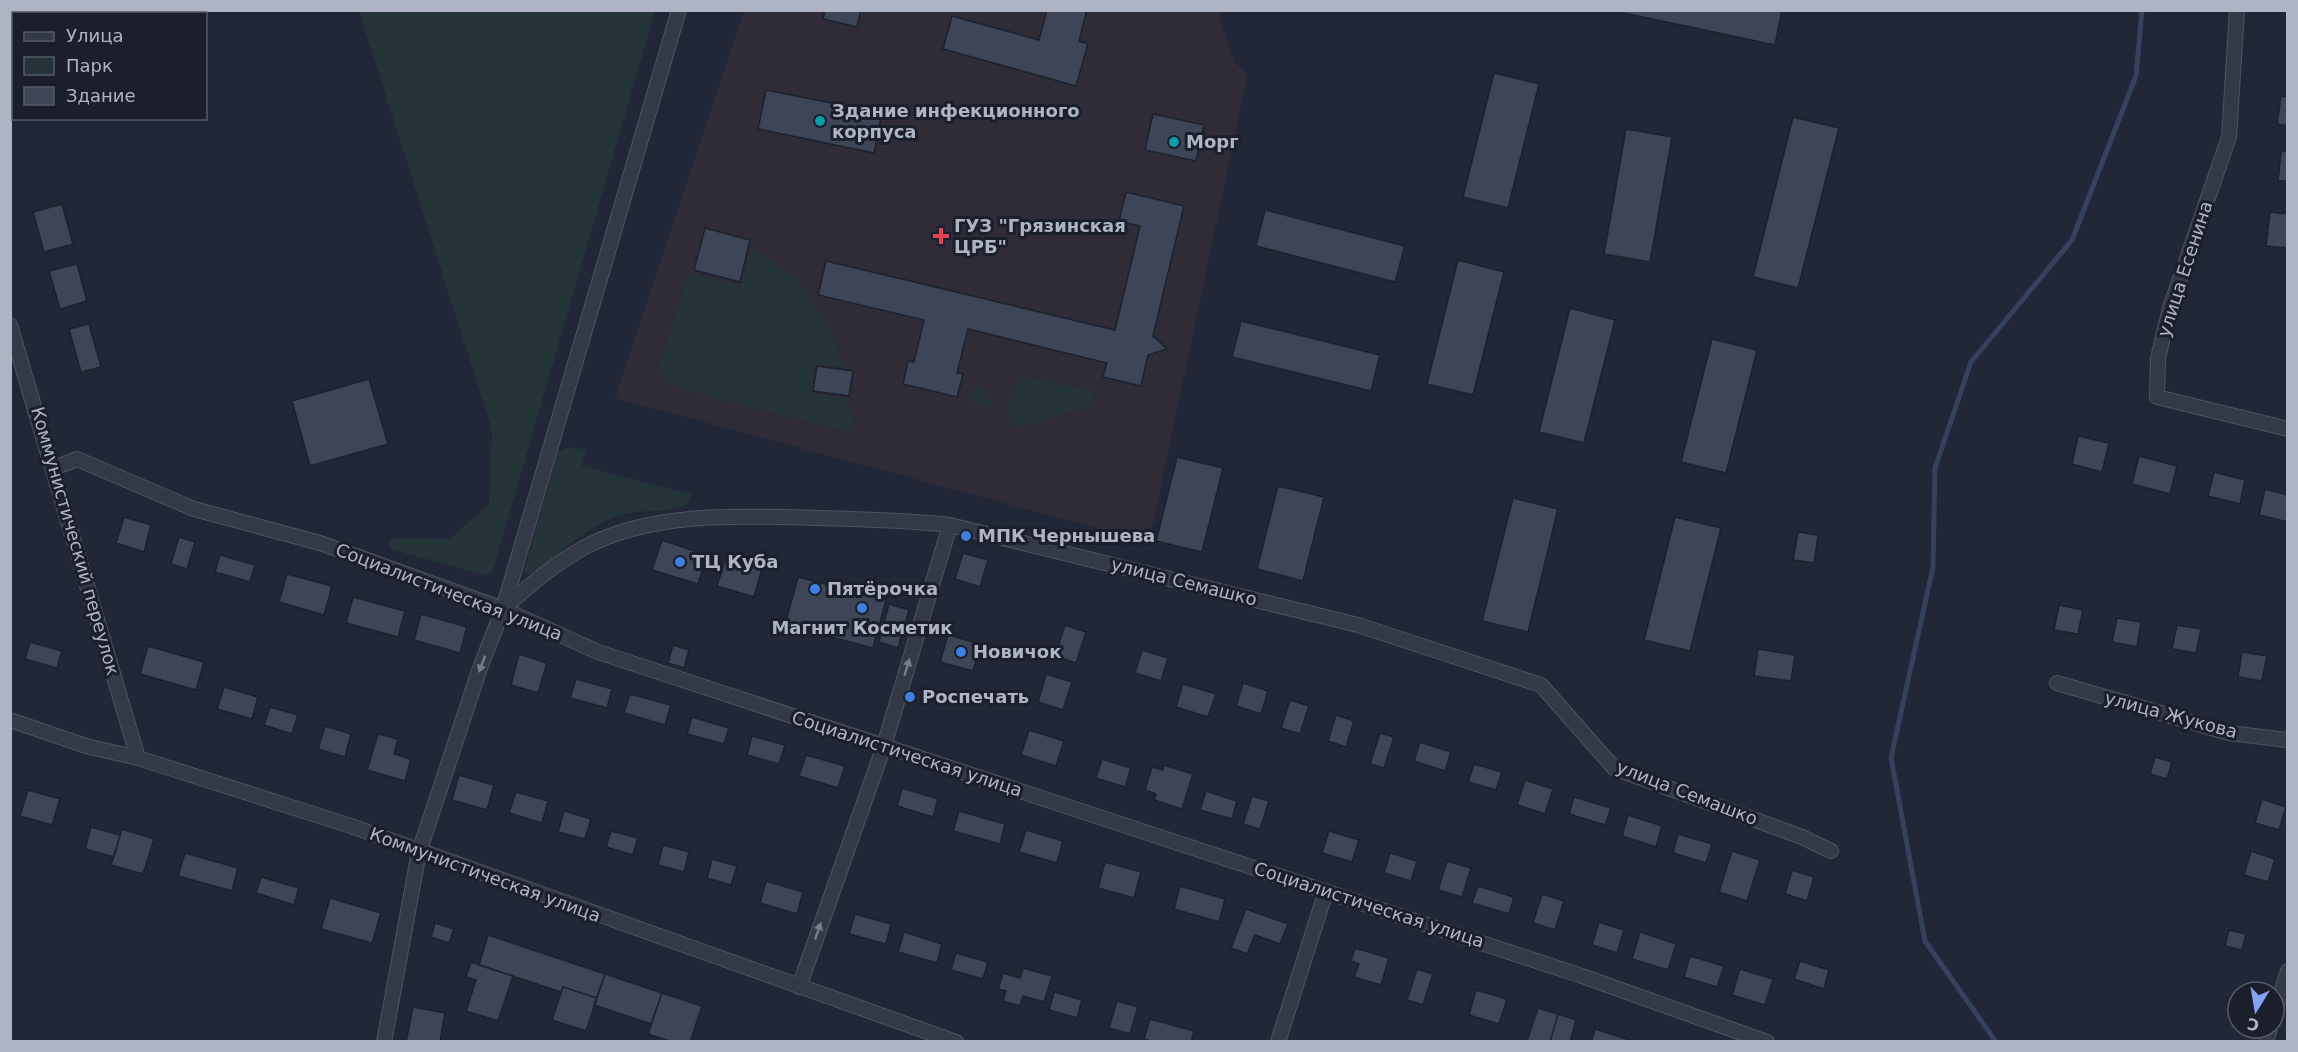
<svg xmlns="http://www.w3.org/2000/svg" width="2298" height="1052" viewBox="0 0 2298 1052" font-family="'DejaVu Sans',sans-serif">
<rect width="100%" height="100%" fill="#212736"/>
<path fill="#2f2c38" d="M744 11H1217L1235 63 1248 73 1149 542 615 398Z"/>
<path fill="#243438" d="M359 11H655L493 570 487 576 390 549V542L394 538 450 539 489 504 492 430Z
M752 249 796 277 828 326 844 368 815 363 810 392 847 399 853 418 852 428 847 432 668 385 659 368 689 273 741 285Z
M1022 377 1094 391 1090 406 1023 426H1016C998 412 1012 392 1022 377Z
M978 385 993 404 991 408 969 401 971 392Z
M573 447 586 450 582 466 691 494 688 504C669 514 638 508 615 517 582 530 558 556 529 575L524 571 557 454 563 449Z"/>
<g fill="none" stroke-linecap="round" stroke-linejoin="round">
<path stroke="#35415d" stroke-width="5" d="M1996 1042 1925 941 1891 758 1933 567 1935 468 1971 362 2072 240 2136 76 2142 10"/>
</g>
<path fill="#3d4556" stroke="#1b212d" stroke-width="1.5" d="M825 10H861L857 27 823 19Z
M1047 10H1087L1079 41 1088 44 1076 86 943 49 952 16 1039 40Z
M1610 10H1782L1775 45Z
M1494 73 1539 84 1508 208 1463 197Z
M766 90 882 113 874 153 758 129Z
M2281 96 2288 97V126L2277 124Z
M1153 114 1204 125 1196 161 1145 150Z
M1793 117 1839 128 1798 288 1753 277Z
M1626 129 1672 137 1650 262 1604 254Z
M2281 151H2288V181H2278Z
M1126 192 1184 206 1153 336 1167 349 1148 355 1141 386 1103 377 1107 363 968 329 957 373 963 374 957 397 903 384 908 361 914 362 924 320 818 295 826 261 1115 330 1140 226 1119 221Z
M62 204 73 244 44 252 33 212Z
M1265 210 1405 246 1395 282 1256 246Z
M2270 212 2288 214V248L2266 246Z
M705 228 750 240 740 282 694 270Z
M1458 260 1504 272 1473 395 1427 384Z
M77 264 87 301 60 309 49 271Z
M1570 308 1615 320 1584 443 1539 432Z
M1241 321 1380 355 1371 391 1232 357Z
M89 324 101 367 81 372 69 329Z
M1712 339 1757 350 1726 473 1681 462Z
M817 366 853 371 849 396 813 391Z
M369 379 388 444 310 466 292 401Z
M2078 436 2109 443 2102 472 2072 464Z
M2139 456 2177 466 2170 494 2132 484Z
M1177 457 1223 468 1202 552 1156 541Z
M2214 472 2245 480 2240 504 2208 496Z
M1278 486 1324 497 1303 581 1257 569Z
M2265 489 2288 495V522L2259 515Z
M1513 498 1558 509 1528 632 1482 621Z
M124 517 151 525 144 552 116 543Z
M1675 517 1721 528 1690 651 1644 640Z
M1798 532 1818 535 1814 563 1793 560Z
M179 537 195 542 187 569 171 564Z
M662 540 707 555 698 584 652 570Z
M963 553 988 560 980 587 955 579Z
M727 554 763 565 754 597 717 586Z
M220 555 255 565 250 582 215 572Z
M287 574 332 586 324 615 279 602Z
M798 577 886 600 873 648 785 625Z
M353 597 405 611 398 637 346 623Z
M889 604 909 610 898 648 879 642Z
M2059 605 2083 610 2078 634 2054 630Z
M421 614 467 627 460 653 414 640Z
M2117 618 2141 622 2137 647 2112 642Z
M1065 625 1086 632 1076 663 1055 656Z
M2177 625 2201 629 2196 653 2172 649Z
M948 635 981 644 973 671 940 662Z
M30 642 62 651 57 668 25 659Z
M673 645 689 650 684 668 668 663Z
M148 646 204 662 196 690 140 674Z
M1758 649 1795 655 1791 681 1754 676Z
M1142 650 1168 658 1161 681 1135 673Z
M2242 652 2267 656 2262 681 2238 677Z
M519 654 547 663 538 693 511 685Z
M1046 674 1072 682 1063 710 1038 702Z
M576 679 612 689 607 708 570 698Z
M1243 683 1268 691 1261 714 1236 706Z
M1183 684 1216 694 1208 717 1176 707Z
M224 687 258 697 252 719 217 709Z
M630 694 671 705 665 725 624 713Z
M1290 700 1309 706 1300 734 1281 728Z
M270 707 298 715 292 734 264 725Z
M1336 715 1354 721 1346 747 1328 741Z
M692 717 729 728 724 744 687 734Z
M325 726 351 734 345 757 318 749Z
M1029 730 1064 741 1056 766 1021 755Z
M1380 733 1394 737 1384 768 1370 764Z
M378 734 398 739 394 754 411 759 405 781 367 770Z
M752 736 785 745 779 764 747 755Z
M1420 742 1451 752 1445 771 1414 761Z
M806 755 845 766 838 788 799 776Z
M2155 757 2172 762 2167 779 2150 774Z
M1102 759 1131 768 1125 787 1096 778Z
M1474 764 1502 772 1496 790 1468 782Z
M1164 765 1193 774 1182 809 1154 800 1156 794 1145 790 1152 767 1163 770Z
M459 775 494 785 487 810 452 800Z
M1525 780 1553 789 1545 814 1517 805Z
M902 788 938 799 933 817 897 806Z
M28 790 60 799 52 825 20 816Z
M1206 791 1237 801 1232 819 1200 810Z
M516 792 548 801 542 823 509 813Z
M1252 796 1269 801 1260 829 1243 824Z
M1574 797 1611 808 1605 825 1569 814Z
M2262 799 2286 807 2279 830 2255 823Z
M564 811 591 819 585 839 558 832Z
M959 811 1005 824 1000 844 953 831Z
M1628 815 1662 826 1656 847 1622 836Z
M91 827 120 835 114 857 85 849Z
M122 829 154 839 143 874 111 865Z
M1026 830 1063 841 1057 863 1019 852Z
M611 831 638 838 633 855 606 847Z
M1329 831 1359 840 1352 862 1322 853Z
M1678 834 1712 844 1706 863 1673 853Z
M663 845 689 852 684 872 658 865Z
M1732 851 1760 860 1747 901 1719 892Z
M2251 851 2275 859 2268 882 2244 875Z
M185 853 238 868 232 891 178 876Z
M1390 853 1417 861 1411 881 1384 873Z
M712 859 737 866 731 885 707 878Z
M1447 861 1471 868 1462 897 1438 890Z
M1105 862 1141 872 1134 898 1098 888Z
M1792 870 1814 877 1807 901 1785 894Z
M261 877 299 888 294 905 256 893Z
M766 881 803 892 797 914 760 903Z
M1180 886 1225 899 1219 922 1174 909Z
M1478 886 1514 897 1509 914 1472 903Z
M1542 894 1564 901 1555 930 1533 923Z
M330 898 381 913 372 943 321 929Z
M1246 909 1288 924 1280 944 1255 935 1247 954 1231 948Z
M855 914 891 924 886 944 849 934Z
M1599 922 1624 930 1617 953 1592 945Z
M435 923 454 929 449 943 431 937Z
M2229 930 2246 934 2242 950 2225 946Z
M904 932 942 944 937 963 898 952Z
M1640 932 1676 944 1668 970 1632 959Z
M488 935 605 974 597 998 563 987 561 992 479 965Z
M1355 948 1389 958 1381 985 1354 977 1359 964 1351 961Z
M956 953 988 962 983 979 951 970Z
M1690 956 1724 966 1717 987 1684 977Z
M1800 961 1829 970 1824 989 1794 979Z
M471 962 513 976 498 1021 466 1011 476 980 466 977Z
M1023 968 1052 976 1044 1002 1023 996 1020 1006 1003 1001 1006 991 998 989 1003 973 1020 978Z
M1417 969 1433 974 1423 1005 1407 1000Z
M1740 969 1773 979 1765 1005 1732 995Z
M605 974 662 993 651 1024 594 1005Z
M563 987 597 998 586 1031 552 1020Z
M1476 990 1507 999 1499 1024 1469 1015Z
M1054 992 1082 1000 1077 1018 1049 1010Z
M662 993 702 1006 690 1042H672L648 1034Z
M1117 1001 1138 1007 1130 1034 1109 1028Z
M413 1007 445 1013 440 1042H406Z
M1538 1008 1558 1014 1550 1042 1527 1041Z
M1558 1014 1576 1020 1570 1042H1550Z
M1150 1019 1194 1031 1191 1042H1154L1144 1039Z
M1595 1029 1633 1041V1042H1591Z"/>
<g fill="none" stroke-linecap="round" stroke-linejoin="round">
<g stroke="#4e5461" stroke-width="16">
<path id="minor" d="M2237 10 2229 137 2170 308 2158 358 2157 397 2288 429
M10 325 138 758
M54 468 77 459 194 509 320 543 503 609 598 652 1582 976 1767 1042
M503 609C529 586 556 562 587 546 654 511 744 516 817 518 862 519 905 520 950 525L1358 625 1541 685 1614 768 1802 837 1831 851
M2057 683 2229 733 2288 740
M10 720 86 746 138 758 351 826 956 1042
M799 987 884 746 950 525
M2274 1014 2288 971
M384 1042 419 852 480 668 503 609 679 10
M1278 1042 1326 891
M2266 1042 2270 1028"/>
</g>
<use href="#minor" stroke="#343947" stroke-width="14"/>
</g>
<defs><path id="oneway-solid" d="M-6-.8H1V-3.2L6.5 0L1 3.2V.8H-6Z" transform="scale(1.5)"/></defs>
<g fill="#777d8b">
<use href="#oneway-solid" transform="translate(482 664) rotate(111)"/>
<use href="#oneway-solid" transform="translate(907 667) rotate(-73)"/>
<use href="#oneway-solid" transform="translate(818 931) rotate(-71)"/>
</g>
<g fill="#0f9aa8" stroke="#1a1f2b" stroke-width="2">
<circle cx="820" cy="121" r="6"/>
<circle cx="1174" cy="142" r="6"/>
</g>
<path fill="#e0444e" stroke="#1a1f2b" stroke-width="2" d="M938 227h6v6h6v6h-6v6h-6v-6h-6v-6h6z"/>
<g fill="#3f7fe0" stroke="#1a1f2b" stroke-width="2">
<circle cx="966" cy="536" r="6"/>
<circle cx="680" cy="562" r="6"/>
<circle cx="815" cy="589" r="6"/>
<circle cx="862" cy="608" r="6"/>
<circle cx="961" cy="652" r="6"/>
<circle cx="910" cy="697" r="6"/>
</g>
<g text-anchor="middle" stroke-width="6" stroke-linejoin="round" paint-order="stroke">
<g font-size="18" font-weight="bold" fill="#aeb4c3" stroke="#1a1f2b" text-anchor="start">
<text x="832" y="117">Здание инфекционного<tspan x="832" dy="21">корпуса</tspan></text>
<text x="1186" y="148">Морг</text>
<text x="954" y="232">ГУЗ "Грязинская<tspan x="954" dy="21">ЦРБ"</tspan></text>
<text x="978" y="542">МПК Чернышева</text>
<text x="692" y="568">ТЦ Куба</text>
<text x="827" y="595">Пятёрочка</text>
<text x="862" y="634" text-anchor="middle">Магнит Косметик</text>
<text x="973" y="658">Новичок</text>
<text x="922" y="703">Роспечать</text>
</g>
<g font-size="18" fill="#aeb4c3" stroke="#1a1f2b">
<text transform="translate(2185 269) rotate(-72)" y="6">улица Есенина</text>
<text transform="translate(75 541) rotate(74)" y="6">Коммунистический переулок</text>
<text transform="translate(1184 582) rotate(14)" y="6">улица Семашко</text>
<text transform="translate(449 592) rotate(21)" y="6">Социалистическая улица</text>
<text transform="translate(2171 715) rotate(15)" y="6">улица Жукова</text>
<text transform="translate(907 754) rotate(18)" y="6">Социалистическая улица</text>
<text transform="translate(1687 793) rotate(21)" y="6">улица Семашко</text>
<text transform="translate(485 875) rotate(20)" y="6">Коммунистическая улица</text>
<text transform="translate(1369 905) rotate(18)" y="6">Социалистическая улица</text>
</g>
</g>
<rect width="2298" height="1052" fill="none" stroke="#aeb4c3" stroke-width="24"/>
<rect x="12" y="12" width="195" height="108" fill="#1a1f2b" stroke="#555b68" stroke-width="1.5"/>
<rect x="24" y="32" width="30" height="9" fill="#343947" stroke="#555b68" stroke-width="1.5"/>
<text x="66" y="42" font-size="18" fill="#aeb4c3">Улица</text>
<rect x="24" y="57" width="30" height="18" fill="#243438" stroke="#555b68" stroke-width="1.5"/>
<text x="66" y="72" font-size="18" fill="#aeb4c3">Парк</text>
<rect x="24" y="87" width="30" height="18" fill="#3d4556" stroke="#555b68" stroke-width="1.5"/>
<text x="66" y="102" font-size="18" fill="#aeb4c3">Здание</text>
<g transform="translate(2256 1010) rotate(191)"><circle r="28" fill="#1a1f2b" stroke="#555b68" stroke-width="1.5"/>
<path d="M0-4.5L10 22L0 15L-10 22Z" fill="#84a1f3"/>
<text y="-9" font-size="16" font-weight="bold" text-anchor="middle" fill="#aeb4c3">С</text>
</g>
</svg>
